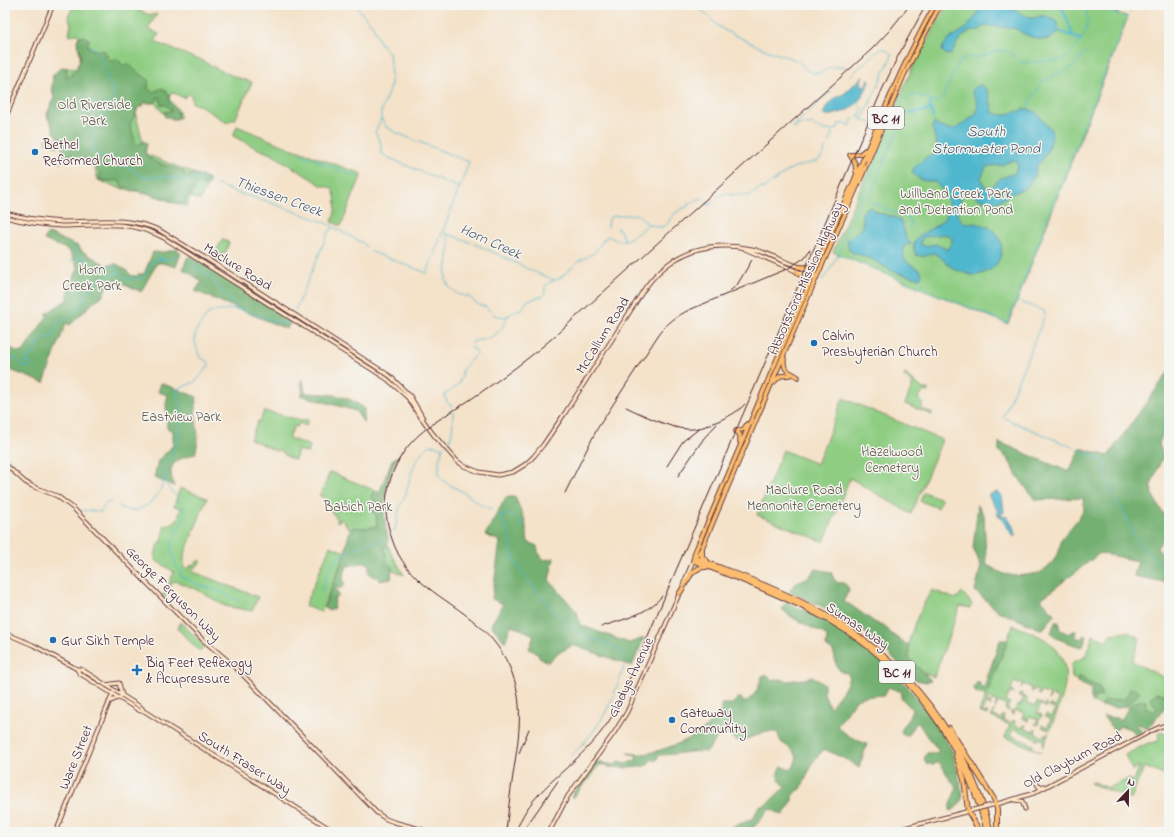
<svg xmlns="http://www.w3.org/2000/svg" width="1174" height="837" viewBox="0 0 1174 837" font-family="'Indie Flower',sans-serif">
<rect width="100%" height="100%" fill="#f6f6f2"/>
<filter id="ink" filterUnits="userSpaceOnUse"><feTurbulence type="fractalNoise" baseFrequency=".025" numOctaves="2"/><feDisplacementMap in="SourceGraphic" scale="8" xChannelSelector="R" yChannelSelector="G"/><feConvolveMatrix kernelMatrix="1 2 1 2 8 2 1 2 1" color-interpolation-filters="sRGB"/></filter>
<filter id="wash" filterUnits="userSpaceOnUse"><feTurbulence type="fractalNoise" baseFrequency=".012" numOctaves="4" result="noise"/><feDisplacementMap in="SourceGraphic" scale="16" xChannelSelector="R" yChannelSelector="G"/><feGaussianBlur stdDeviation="0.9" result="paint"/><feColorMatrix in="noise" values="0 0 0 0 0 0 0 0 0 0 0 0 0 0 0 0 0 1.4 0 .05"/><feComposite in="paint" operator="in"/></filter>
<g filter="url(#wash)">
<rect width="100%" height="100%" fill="#f4e2c9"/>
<path fill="#8fcd83" stroke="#6c7657" d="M74 5H125L150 15 157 14 148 29 159 34 155 42 197 59 198 58C215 68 232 77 252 82L235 120H231L227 123 201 106 192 103V97L188 94 184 98 172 92 168 98 179 111 180 118C165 118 163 114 155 102L139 101 136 115 146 154 208 179V183L200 200 190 197 187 207 147 193 119 188 98 180 95 169 87 162 81 159 69 158 60 163 65 150 62 149 63 141 61 140 58 147 46 142 48 136 60 140 48 119 47 114 54 98 52 89 53 75 62 67 78 69 80 55 77 41 79 35 77 34 69 35 71 24 68 16Z
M947 5H1100L1128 17 1008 324 833 252 913 66Z
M237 126 277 143 362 174 341 226 332 222C336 210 338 200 332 188L321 185 273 155 254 147 233 136Z
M223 239 229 243 225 254 223 253 216 261 212 257Z
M905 374 923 389H928V392L925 391 918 397 922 402V409L932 413V415L905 404 913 384 904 376Z
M843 398 942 440 911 514 850 478 824 542 757 515 783 450 817 464Z
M264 411 293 418 302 421 306 419 308 420 306 426 299 423 297 427 294 426 289 438 310 446 308 453 298 450 295 460 286 456 280 450 276 451 250 439 258 421H260Z
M330 472 381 493 384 534 390 551 404 575 346 552 321 612 305 606 330 546 345 552 351 531 342 519 337 522 335 516 330 510 331 507 323 497 319 495 321 494Z
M180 488 207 498 184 556V568L186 569 200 560 201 562 191 571 258 597 252 611 225 606 196 589 175 581 172 583 164 600 162 598 174 572 155 560V555L159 542H162L164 526 177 521 181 508 174 506Z
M924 492 942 499 938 508 920 501Z
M932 590 956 599 962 592 972 604 970 608 960 606 934 677 920 671 906 657C908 636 920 608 932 590Z
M180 622 203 644V648L199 651 178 629Z
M1013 625C1022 629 1032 632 1041 637 1081 660 1063 697 1050 730L1043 728 1042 725 1047 727 1051 719 1045 717 1046 714 1051 717 1055 709 1049 707V706L1051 707 1050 705V704L1055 707 1058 699 1053 697 1054 695 1052 694 1049 700H1048L1050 695 1041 692 1040 695 1038 694 1039 691 1034 689 1033 692 1031 691 1032 688 1023 684 1021 688 1023 683 1020 682 1019 684 1014 682 1011 690 1014 692 1013 694 1010 693 1006 701 1010 703 1007 708 1009 709 1008 711 1005 709 1007 706 998 702 996 706V708L995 707 997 701 993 700 992 701V699L988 698 986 702 991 703 990 707V705L986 703 982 712 988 713 987 715 979 712Z
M1128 632 1140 638 1132 661 1169 680C1169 705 1166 706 1151 724L1124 704 1103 706 1092 703 1093 688 1072 678 1071 664 1073 662 1085 657 1093 635 1107 641 1110 634Z
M1020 693H1022L1021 695 1028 698 1026 702 1035 706 1037 702 1044 705 1045 703 1046 704V708L1041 704 1037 713 1042 715 1039 720 1038 725 1035 724 1036 723 1038 719 1029 716 1028 721H1027V719L1025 720 1024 719V717L1021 718H1022L1024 713 1015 710 1013 714 1014 715 1011 714V711L1014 712 1017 705 1020 706 1024 697 1018 696Z
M994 710H995L994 711 992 715 1001 719 1002 716H1004L1003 720 1012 723 1013 720 1015 721 1014 724 1022 728 1024 725H1026L1025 729 1033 732 1035 729 1036 730 1035 733 1044 737 1045 734H1047L1049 733 1043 747 1042 746 1044 741 1038 738 1037 741 1036 738 1014 729 1010 735 1034 745 1032 748 1042 752 1039 751 1005 737 1010 725 991 717Z
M1160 731 1169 737V768L1166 776 1144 767 1131 799 1090 783 1094 782 1108 788 1128 779 1133 781 1140 766 1133 770H1132L1125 755 1148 743 1156 742 1159 739 1158 733Z"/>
<path fill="#73b071" stroke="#5e684e" d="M83 36 89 39 88 46 93 50H104L110 61 118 59 123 66 128 63 137 72 149 80 148 89 153 92 162 88 169 94 170 104 177 111 178 116 177 119H172L169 117H165L164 112 172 111 166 105H161L160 98 158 97H157V100L155 103H144L143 106 137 108 136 114 130 124 136 144H141L143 141 147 143 145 154 155 162 183 171 185 176 196 174 209 179 210 182 205 186 198 184 192 192V196L186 198V203C179 205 170 203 165 198H161L147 193 143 194 137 190 132 191 128 187 123 188 119 181H104L99 179 100 173 90 162 78 155 66 157 62 154 64 141 57 136 56 133 54 132 52 123 49 119 48 114 54 98 52 88 53 75 62 67 67 68 66 72 68 73 66 77 68 78 72 75V72L77 68V65L80 62 81 55 77 42 79 37Z
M49 234 78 246 82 251 106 265 117 264 126 270 132 276H137L139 274H144L153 252C160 253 171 251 177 249L181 253 176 267 162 263H157L141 292 117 280 110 282 107 286 103 295 95 301 70 325 66 323 44 383 5 368V347L8 346 17 352H23L48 315 46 314 68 299V294L78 268 69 250 44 240 46 236Z
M190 256 291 321 287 329 195 291 202 281 183 269 187 258Z
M1169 371V433H1163L1159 444 1163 456 1151 485 1152 494 1169 524V530L1157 548C1171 564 1169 562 1169 583L1134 576 1138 561 1100 553 1041 599 1055 615 1043 629H1040L998 611 975 591 981 566 973 548 978 505 984 515 986 559 987 565 1004 574 1016 576 1040 573 1053 562 1058 553 1062 538 1078 519 1084 509 1083 498 1035 500 1018 477 1008 459 999 451V442L1069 472 1080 448 1108 456Z
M301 380H303L305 393C325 394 348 393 364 409V423L356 411 300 395 303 393Z
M161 383 197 397C191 417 203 433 195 454 186 456 170 461 171 473 171 477 173 482 175 486L154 478 158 460 168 451 173 445V431L167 428 166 403 168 395 158 392Z
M398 456C384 484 380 511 389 542L384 549 386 554V561L392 567 391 579 380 581 379 577H375L369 573V564L366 562 347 566 343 578 345 585 341 588H335L339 596 334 599 335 602 333 609 329 611 324 608 345 552 349 533 353 527 365 528 377 526 376 515 373 512 375 501 371 498 372 494 374 491 378 496 392 460Z
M506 497H515L525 520 528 542 537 546 538 552 544 560 554 558 549 580 577 612 580 625 629 643 644 638 632 666 573 645 557 654 548 662 538 657 539 654 529 649 534 635 511 625 505 642 491 625 503 604 492 599 500 541 485 535Z
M816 569 831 572 834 579 838 583C844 582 847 584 849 590L843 602 849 604 876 623 883 625 894 636 909 646V659L931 680 926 682 916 680 886 651 863 631 840 615 789 591 797 582 807 578Z
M786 602 811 613 842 631 874 654 905 684 930 714 953 752 963 796C961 802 957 809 950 811V804L957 787C947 780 947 770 938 762L933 765 926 763 924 758 927 753H938V749L928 738 919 724 915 723 908 736 901 733 902 727 909 718 912 709 901 698 902 692 888 687 885 695 862 697 854 702 837 726C846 735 855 740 867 744L859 768 851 762 824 749 813 762 801 789 796 792 792 796V802L783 815 770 809 753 828 723 832 735 825 743 823 753 818 759 807 767 804 785 787 777 776 782 766 790 770 794 766 797 757 791 749 781 742 777 732H764L747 739 736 741 728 734 719 735 707 752C691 750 676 755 659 755L657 760H650L648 765C634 769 622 768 608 767V765H600L593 772 590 779 587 780 573 798 571 797 582 780 595 762 616 765 618 761 627 763 635 761 637 756 627 753C632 753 638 755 643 754 659 752 705 737 711 720L716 719 721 711V704H732L738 698H741L744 703C755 697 759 687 762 676L768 675 771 681 780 679 787 681 805 679 812 676 824 684V693L830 708C837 697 848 688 849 675L847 673 841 672 837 667 833 651 826 646 827 637C822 631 816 630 810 627 800 622 790 617 782 609Z
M1055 622H1059V628L1068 634 1072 631H1076L1075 637 1082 639 1085 635 1087 636 1083 646 1080 647 1058 639 1051 633Z
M1000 640H1008L986 696 975 692 974 687 978 681 983 690Z
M1078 677H1084L1085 681 1099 687 1102 697 1096 696 1094 701 1091 699V689L1077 682Z
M1169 685 1168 701 1162 711 1147 729 1139 724 1136 725 1143 731 1136 735 1130 729 1121 726 1114 731 1103 716 1122 719C1127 709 1132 699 1146 701L1145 708 1154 711 1157 709 1150 698 1156 693 1164 695Z
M1131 688 1140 692C1133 699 1127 709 1116 708 1111 707 1106 706 1100 706L1104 701 1125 699Z"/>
<path fill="#4fb7cd" stroke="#4c6b7c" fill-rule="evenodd" d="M982 5H1009C1013 10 1028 18 1035 18 1037 18 1039 16 1041 16 1048 16 1054 19 1058 24V28L1062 32H1057L1055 36 1049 39 1040 40 1024 34 1014 28 985 26 979 30 968 32 963 36 957 43 951 55 945 54 942 51C943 40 957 35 965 29 969 26 980 10 982 5Z
M863 76 861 80 862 86 866 85 868 78 870 81C861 98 858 108 839 113 834 115 828 116 823 115L826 108 836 97 844 94Z
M979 85C990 87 990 102 993 112 1003 119 1011 111 1021 111L1022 109C1034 108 1039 114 1045 123 1047 125 1050 128 1051 130 1055 139 1045 159 1038 164L1034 176 1026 188 1011 194 1001 200 995 202H989L976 197 969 192C957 195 962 205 957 213 959 216 961 222 964 223 965 224 969 223 970 223 976 223 983 225 988 227 1006 236 1006 259 990 270 985 273 977 276 972 275 963 273 955 270 947 264 943 260 940 255 933 253 927 256 923 257 916 255 902 226 958 234 947 197 945 191 938 187 935 182L921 180 912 173C913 165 922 163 926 157L934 154 938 149C937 140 930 131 934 122L938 126 948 129H955L975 115 978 109 977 101 972 93V89ZM1013 160 1016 161 1018 165 1015 173 1001 178 991 187H987L984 186 981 178 986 167 990 166 1002 165ZM943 234 950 236 952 239V243L948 250 936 244 924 246 920 244 922 238C927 235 937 236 943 234Z
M869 207 879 213 894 217 902 222 906 237 911 244 905 245C899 267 914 261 922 273L921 277 918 278 894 272 871 259 851 252C848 248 847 244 848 239L863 227 862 213 865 209Z
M997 492 1002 496 1004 512 1001 514 1002 516 1003 517 1006 516C1011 522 1015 528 1015 537 1007 531 1006 520 998 515L997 509 988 495Z"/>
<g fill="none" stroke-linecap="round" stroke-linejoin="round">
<path stroke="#4fb7cd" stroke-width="1" d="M695 5 703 11 717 25 724 30 766 50 799 61 806 70 813 73H821L828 68 834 67H845
M1095 5 1119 15
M1130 13 1133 5
M1122 16 1127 18
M90 46 97 50 115 97 109 102V108L105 114
M851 75 880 49C887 48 887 50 892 55L862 120
M1042 82 1050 77 1074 66 1086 52
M857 103 862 108 861 115
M1028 108 1031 100 1041 84
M905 113 868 199 870 202 909 219 911 224 909 229
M102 115 95 124 96 132 93 140V153L130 168 145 178 160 176 185 180 199 178 209 182
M381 119 375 132 381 144V153L387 157 459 188
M792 127 831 91
M792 127 796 129V126L802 124 809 125 812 124 816 128 821 127 822 130H831
M888 129H890C891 124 894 120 896 115 902 102 903 92 920 96 927 98 932 102 938 103L942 99C947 89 953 68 962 60 967 55 973 58 980 57 987 56 996 49 1003 50 1011 51 1015 58 1020 63L1063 60C1074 49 1090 35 1087 17 1087 13 1085 9 1084 5
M830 142 832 131 837 129 839 124H847L849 126 851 125 852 119H855L858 116H860L862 120 870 122 872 127
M299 154 311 158 357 177
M216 184 237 193 263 200 324 222 363 243 372 252 427 273 469 162 397 133 385 126 381 118V112L391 84V75L389 53 379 41 373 26 355 5
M707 202 711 204 720 195 725 194 750 196 759 189 764 188 792 168 818 161 824 154 825 148
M706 203 707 205 710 204
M852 220 890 130
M608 227 609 219 611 216C618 217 633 213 638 215 642 217 644 222 648 224
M617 229H619L625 240
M444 232 447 234C476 243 504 257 530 270 538 274 546 276 554 280
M447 234 450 246 446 271V281L450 288 457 294 469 297 477 304 486 307 494 315 504 317 508 315
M73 244V245
M74 246 78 255
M837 254 1007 323 1042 236 1041 233 1127 18
M80 255 92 264 95 269 115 266 117 268 118 273
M156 256 159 258H163
M71 261 82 258
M190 262 210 277 236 307 241 309
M822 280C833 270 844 239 850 224
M921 281 923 285 921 288
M1017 301 1044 311 1045 315 1003 417 1004 418 1103 460 1106 465 1105 471 1109 488 1126 516 1135 539 1140 545 1159 563
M244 311 280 323H284L289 320
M295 311 328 233 331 229 333 228
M5 356C22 358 16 363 28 368L31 366V363L26 361V358L28 356 34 354 35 350 42 338 52 337 58 323 66 318 80 307 88 291 103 279 107 278 111 274 118 273 127 279 143 278 151 263 156 260 170 259 177 256
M446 445C455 436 452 420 453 407L447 402 444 395C451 390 454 390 460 382L459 380 462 378V370L476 354 475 350 471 348 472 342C481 339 488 340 496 334 509 324 501 314 522 309L527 301 543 296 545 293V287L548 283 560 278 579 261 594 253 605 238 608 236C626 248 636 233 649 224 653 225 658 228 661 227 668 226 669 220 672 216 676 212 683 208 688 206V203C694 202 698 199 703 198
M443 447 439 460V476C448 486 455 487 465 493 474 499 481 507 492 509
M164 480C169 491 182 499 184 511 186 522 174 532 172 542 170 551 175 562 178 569
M118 505C135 521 159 500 163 482 165 477 164 471 166 466 168 459 174 452 176 444 178 438 179 432 179 426 182 411 177 403 177 389L195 382 208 367 209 363 205 360 200 358C191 333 194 332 210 312L221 311 228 309 244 310
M83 510 101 512 106 503 111 502
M522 528 519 519 514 515H500C503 522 508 530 510 537 511 543 511 549 512 555 516 569 559 619 571 628 588 639 608 641 623 653L624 659
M394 532C397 524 397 518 399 510 400 505 403 501 405 496 411 478 413 455 431 445L441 447
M179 571 182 577 200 585 216 590 239 600
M321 592C325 582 328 569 335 561 345 548 369 543 383 539
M572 755C600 729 613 702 624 666"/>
<path stroke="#4fb7cd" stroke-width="2.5" d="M1058 5 1063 10 1069 24
M1070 27 1073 36
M1062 32 1081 40
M931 109 933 118
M905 113H908
M912 113 929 110 931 102"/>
</g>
</g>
<g filter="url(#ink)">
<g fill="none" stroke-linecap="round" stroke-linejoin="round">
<g stroke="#643c43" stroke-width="5">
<path id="secondary" d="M5 119 53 5
M5 213C24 218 43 221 63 222 96 222 128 216 159 230L220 267 390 376 410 396 423 418
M5 217C24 222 43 225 62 226 101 226 129 219 164 238L387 379 408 398 418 414 423 420 433 434 457 461 464 466 479 472 498 475 513 472 526 464 534 456 543 445 565 413 645 288C672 251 708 240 752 249 763 251 774 257 784 261 794 265 805 268 815 274
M745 249 796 271 814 277
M5 464 25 482 32 486 57 496 73 508 203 640 226 659 242 674 323 757 377 813 386 819 394 822 431 832
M683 585 693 561
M5 633 33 645 77 669H81L142 708 143 711
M77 669 79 673 140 711H144L335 832
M105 685 119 683 122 695
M109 702 120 697
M1036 782 1039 787 1044 786
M1014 800 1022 801 1025 809
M994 805 1034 793 1151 731 1169 723
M56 832 113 693
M549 832 568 796 614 733 627 712 680 592
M889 832 973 810"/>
</g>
<g stroke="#643c43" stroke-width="5.5">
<path id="trunk" d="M935 5C903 62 879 123 853 183 799 305 748 429 695 552L693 561H694L702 548 814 283 861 178 904 75 940 5
M850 155 860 154 865 150
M850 155 855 163 856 172
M843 211 861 170 863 161 866 158 887 109
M798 267H812L817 260
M796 271 806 280V287
M784 358C783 372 788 370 798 377
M773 383 780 376 790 375
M740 442V435L736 431 744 429 747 424"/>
</g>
<g stroke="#643c43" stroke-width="6">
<path id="motorway" d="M702 548V557L707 561
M696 558C738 575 784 591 824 614 908 661 967 739 991 832
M694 561C740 579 787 597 830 621 909 666 965 744 987 832
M679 594C687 584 690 567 706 567
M949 728 994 799 997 809V832
M956 756 964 779 968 811 980 832"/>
</g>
<use href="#secondary" stroke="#fee5c5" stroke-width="3"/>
<use href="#trunk" stroke="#fcbd6f" stroke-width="3.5"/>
<use href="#motorway" stroke="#fcbd6f" stroke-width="4"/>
<path stroke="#4a1f2b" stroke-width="1" d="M730 291 737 285 752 260
M626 407C641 414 671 429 687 429 697 430 707 426 716 422 727 417 737 413 745 404
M667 466 683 441 699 429
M678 476 704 438 717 424
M565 493 597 429 659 334C667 323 677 316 689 310L789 268 804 258 810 250
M601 627C623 619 647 615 662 596
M519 753 529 729
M525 828 558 781
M506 832C508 813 510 794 513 775 518 741 525 707 512 673 505 654 492 637 477 624 445 596 406 583 392 539 388 527 385 514 386 502 388 480 396 460 410 444 426 425 451 413 471 399 501 379 530 358 557 334L872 49 889 31 910 5
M516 832C526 800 552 782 575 760 592 744 606 728 617 708L882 90 898 56 926 5"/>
<g stroke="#643c43" stroke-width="5" stroke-linecap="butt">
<path id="secondary-bridge" d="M973 810 992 805"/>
</g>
<use href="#secondary-bridge" stroke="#fee5c5" stroke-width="3"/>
</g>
</g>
<g fill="#1f6fb2" stroke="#f6f6f2" stroke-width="1.5">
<circle cx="35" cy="152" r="4"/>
<circle cx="814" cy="343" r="4"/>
<circle cx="53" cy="640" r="4"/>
<path d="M135 664h4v4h4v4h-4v4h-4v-4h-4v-4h4z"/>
<circle cx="672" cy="720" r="4"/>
</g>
<g text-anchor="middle" stroke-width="3" stroke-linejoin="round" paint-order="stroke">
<g fill="#f6f6f2" stroke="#7e6067" stroke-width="1">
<rect x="868" y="107" width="36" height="22" rx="3"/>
<rect x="879" y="661" width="36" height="22" rx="3"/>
</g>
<g font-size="13" font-weight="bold" fill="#4a1f2b">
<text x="886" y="123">BC 11</text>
<text x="897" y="677">BC 11</text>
</g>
<g font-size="14" fill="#5f5345" stroke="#f6f6f2">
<text x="94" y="109">Old Riverside<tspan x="94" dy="16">Park</tspan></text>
<text x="956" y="198">Willband Creek Park<tspan x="956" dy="16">and Detention Pond</tspan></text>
<text x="92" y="274">Horn<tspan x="92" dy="16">Creek Park</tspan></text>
<text x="181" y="421">Eastview Park</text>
<text x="892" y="456">Hazelwood<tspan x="892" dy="16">Cemetery</tspan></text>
<text x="804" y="494">Maclure Road<tspan x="804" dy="16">Mennonite Cemetery</tspan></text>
<text x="358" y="511">Babich Park</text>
</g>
<g font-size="14" fill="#4a1f2b" stroke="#f6f6f2" text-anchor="start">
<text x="43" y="149">Bethel<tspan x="43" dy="16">Reformed Church</tspan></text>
<text x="822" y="340">Calvin<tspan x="822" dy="16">Presbyterian Church</tspan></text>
<text x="61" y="645">Gur Sikh Temple</text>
<text x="146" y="667">Big Feet Reflexogy<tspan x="146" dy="16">&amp; Acupressure</tspan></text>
<text x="680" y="717">Gateway<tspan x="680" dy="16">Community</tspan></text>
</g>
<g font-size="14" fill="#4a1f2b" stroke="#f6f6f2">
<text transform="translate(238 266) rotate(32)" y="5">Maclure Road</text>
<text transform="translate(805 278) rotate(-66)" y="5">Abbotsford-Mission Highway</text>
<text transform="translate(602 335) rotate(-58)" y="5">McCallum Road</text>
<text transform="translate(174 593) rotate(45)" y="5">George Ferguson Way</text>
<text transform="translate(858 625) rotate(34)" y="5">Sumas Way</text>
<text transform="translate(630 677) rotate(-64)" y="5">Gladys Avenue</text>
<text transform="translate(75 757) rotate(-68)" y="5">Ware Street</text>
<text transform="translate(1072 759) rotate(-27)" y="5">Old Clayburn Road</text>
<text transform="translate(245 762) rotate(32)" y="5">South Fraser Way</text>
</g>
<g font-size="15" font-style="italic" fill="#4c5464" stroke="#f6f6f2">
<text x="986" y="136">South<tspan x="986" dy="17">Stormwater Pond</tspan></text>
<text transform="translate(279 196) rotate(20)" y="5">Thiessen Creek</text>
<text transform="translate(491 241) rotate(24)" y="5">Horn Creek</text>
</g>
</g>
<rect width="1174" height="837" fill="none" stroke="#f6f6f2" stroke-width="20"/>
<g transform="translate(1128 791) rotate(22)" stroke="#f6f6f2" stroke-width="3" paint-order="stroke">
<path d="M0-3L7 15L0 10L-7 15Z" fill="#4a1f2b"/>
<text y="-6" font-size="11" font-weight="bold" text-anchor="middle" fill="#4a1f2b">N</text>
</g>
</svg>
